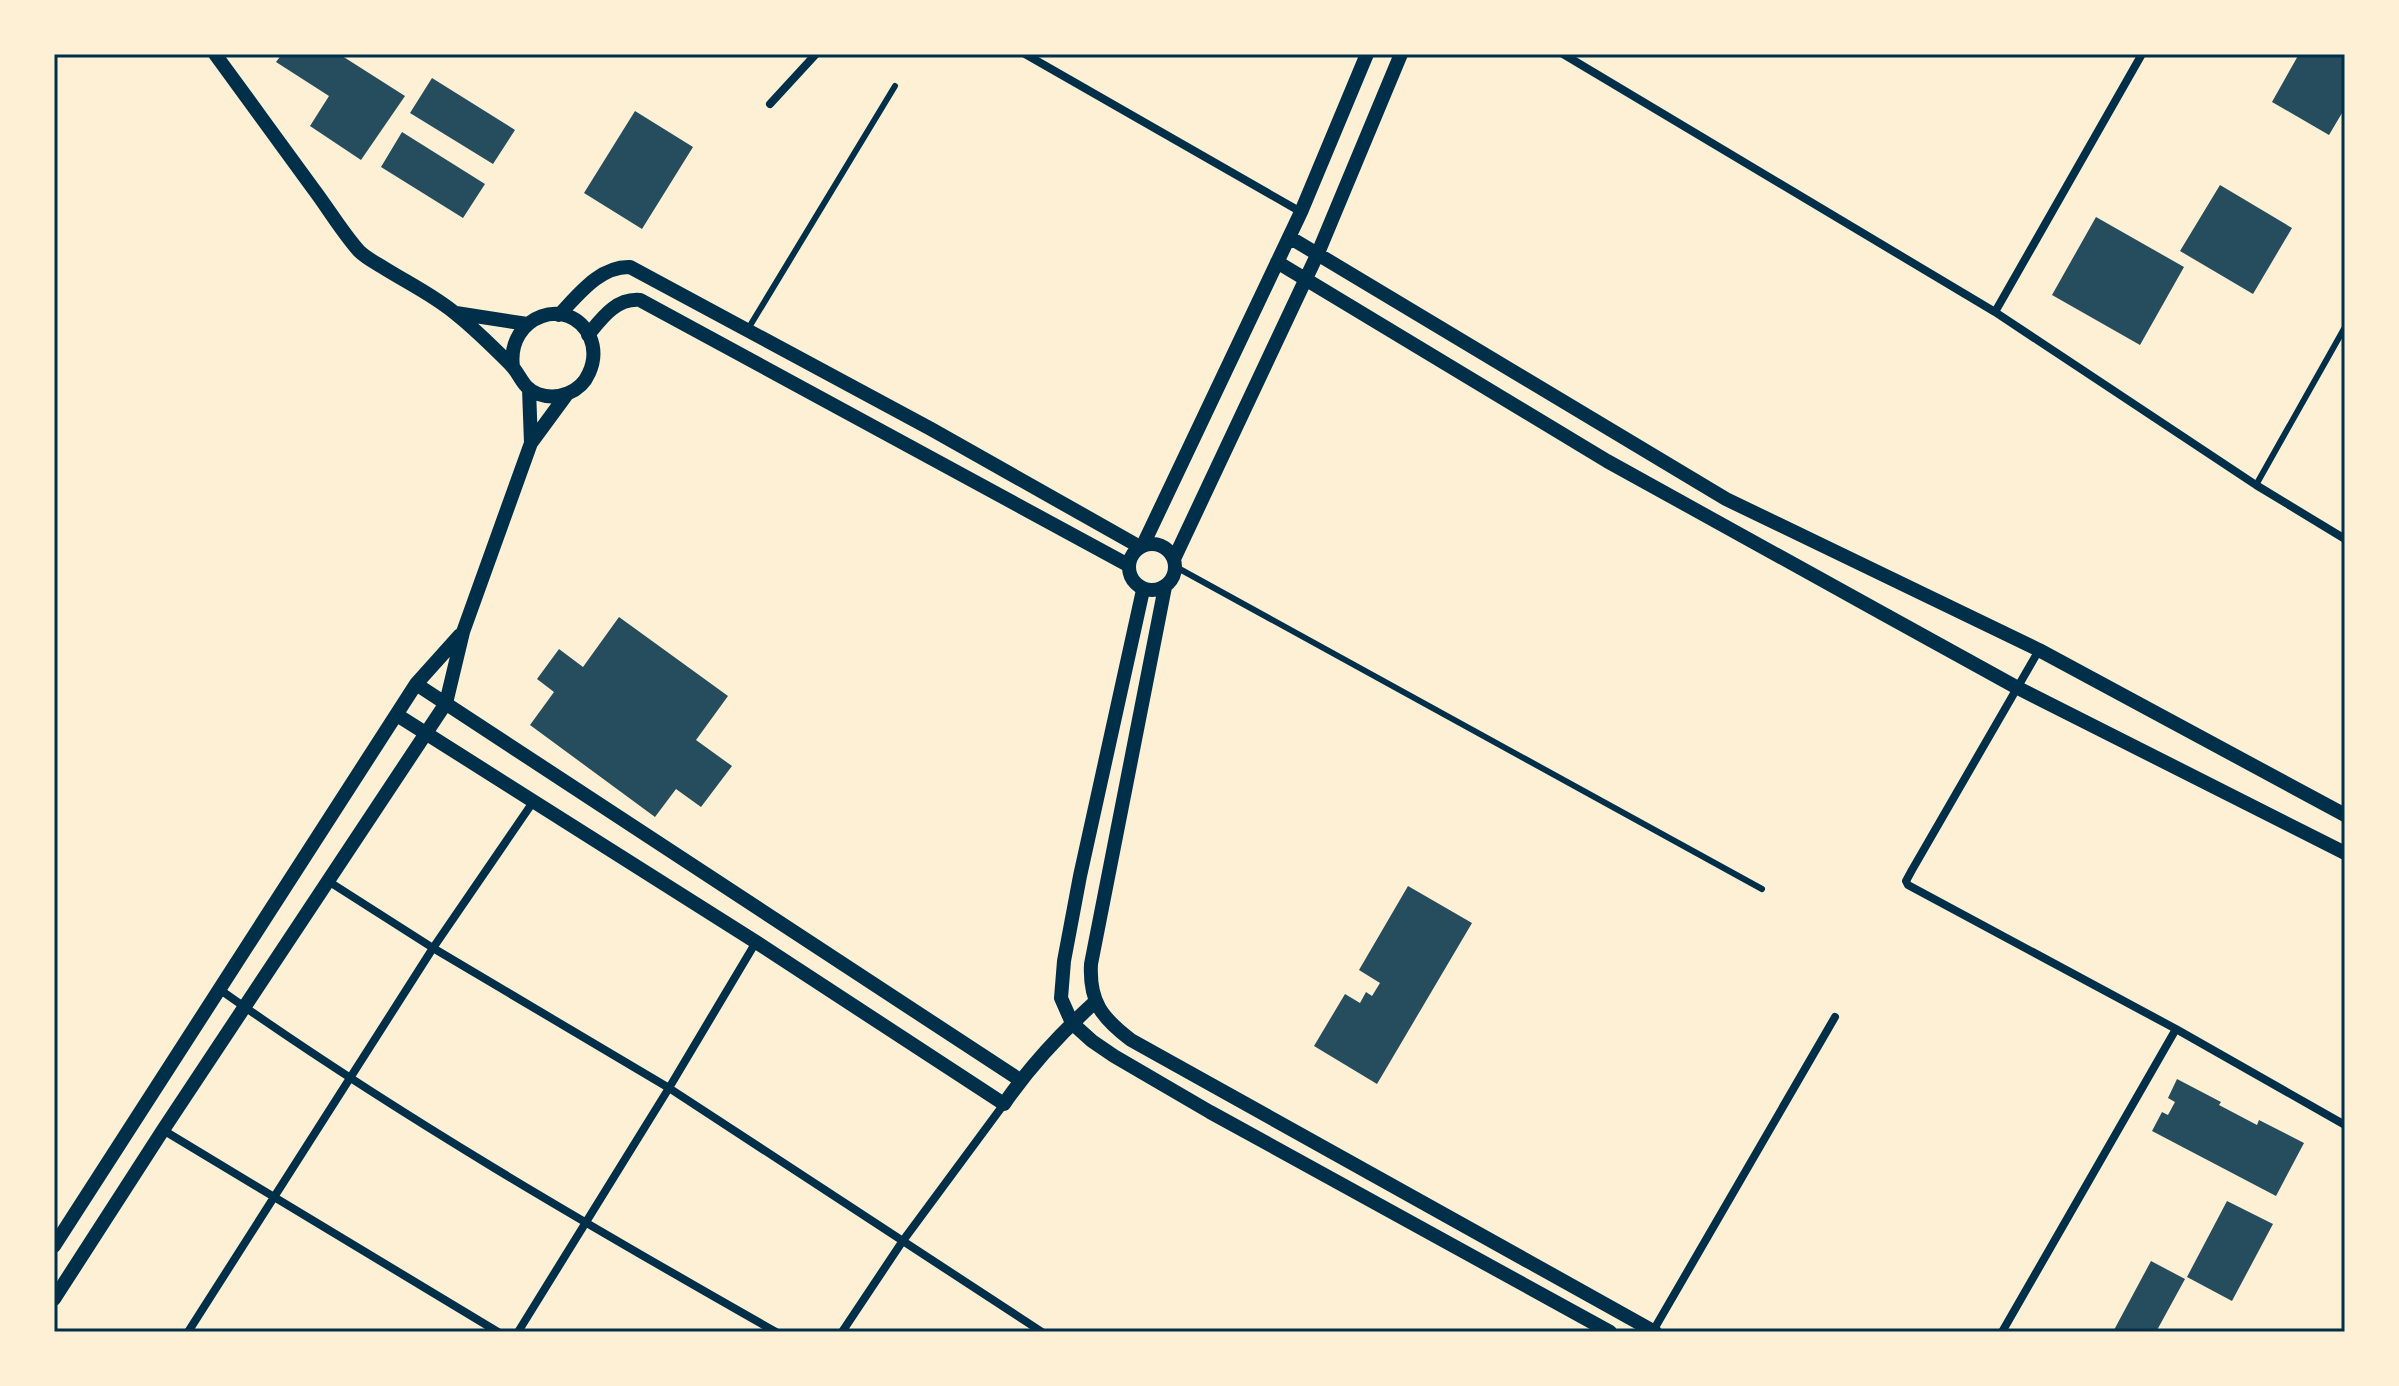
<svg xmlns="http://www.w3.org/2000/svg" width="2399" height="1386" viewBox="0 0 2399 1386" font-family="'DejaVu Sans',sans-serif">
<rect width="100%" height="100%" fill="#fdf0d5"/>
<path fill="#264d5e" d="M282 54H339L405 96 361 160 310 126 329 96 276 62Z
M2299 54H2345V108L2329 135 2272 102Z
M432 78 515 130 493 164 410 113Z
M635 111 693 147 642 229 584 193Z
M402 132 485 184 463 218 381 167Z
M2220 185 2292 228 2253 294 2180 251Z
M2096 217 2184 267 2140 345 2052 295Z
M619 617 728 696 696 740 732 766 701 807 676 789 655 817 530 725 554 692 537 679 559 649 583 667Z
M1408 886 1472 923 1377 1084 1314 1046 1345 994 1360 1003 1366 992 1372 996 1380 983 1359 970Z
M2177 1079 2221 1102 2219 1105 2257 1125 2259 1120 2304 1143 2276 1196 2152 1131 2162 1112 2168 1115 2175 1102 2168 1098Z
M2227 1201 2273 1224 2232 1301 2187 1277Z
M2151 1261 2185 1279 2156 1332H2117L2114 1330Z"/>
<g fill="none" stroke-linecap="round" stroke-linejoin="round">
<path stroke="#003049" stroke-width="6" d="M748 329 895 86
M2256 485 2345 327
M1176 567 1762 889"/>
<path stroke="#003049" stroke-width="8" d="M1025 54 1301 212
M1563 54 1995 312 2256 485 2345 539
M770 104 816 54
M1995 312 2142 54
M2039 650 1912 870 1906 881 1908 885 2176 1029 2345 1125
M328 881 433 948 669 1088 1042 1332
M219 989C397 1115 586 1224 776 1332
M163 1130 498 1332
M1653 1331 1835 1017
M188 1332 433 948 533 802
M518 1332 669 1088 756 942
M842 1332 902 1242 1004 1104
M2002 1332 2176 1029"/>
<path stroke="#003049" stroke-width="14" d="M215 54C247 98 280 143 312 187 328 208 342 232 359 251 366 258 376 263 384 268 408 283 435 296 456 314 475 329 493 347 510 364 521 375 522 388 538 394 558 401 581 392 589 373 594 362 595 349 590 337 570 294 506 315 513 367
M1289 237 1726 499 2039 650 2345 815
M1277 262 1607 461 1880 612 2016 687 2345 853
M456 313 527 324
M559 315C579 294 600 266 630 267L931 429 1140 547
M588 335C602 318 616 298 640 300L1128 565
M529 389 531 443
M1129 567a23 23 0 1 1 46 0a23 23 0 1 1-46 0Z
M1143 545 1301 212 1367 54
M1174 559 1318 253 1401 54
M1165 587 1091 964C1089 1002 1102 1018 1131 1040L1655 1332
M1143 590 1080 876 1064 961 1061 998 1072 1023 1092 1041 1114 1056 1210 1112 1610 1332
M416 684 1020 1080
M397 715 756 942 1004 1104C1030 1066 1062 1032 1095 1002
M54 1246 416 684 460 635
M54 1299 163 1130 446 703 463 632 531 443 567 394"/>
</g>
<rect width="2399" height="1386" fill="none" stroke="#fdf0d5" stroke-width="112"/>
<rect x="56" y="56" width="2287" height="1274" fill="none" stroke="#003049" stroke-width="3"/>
</svg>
